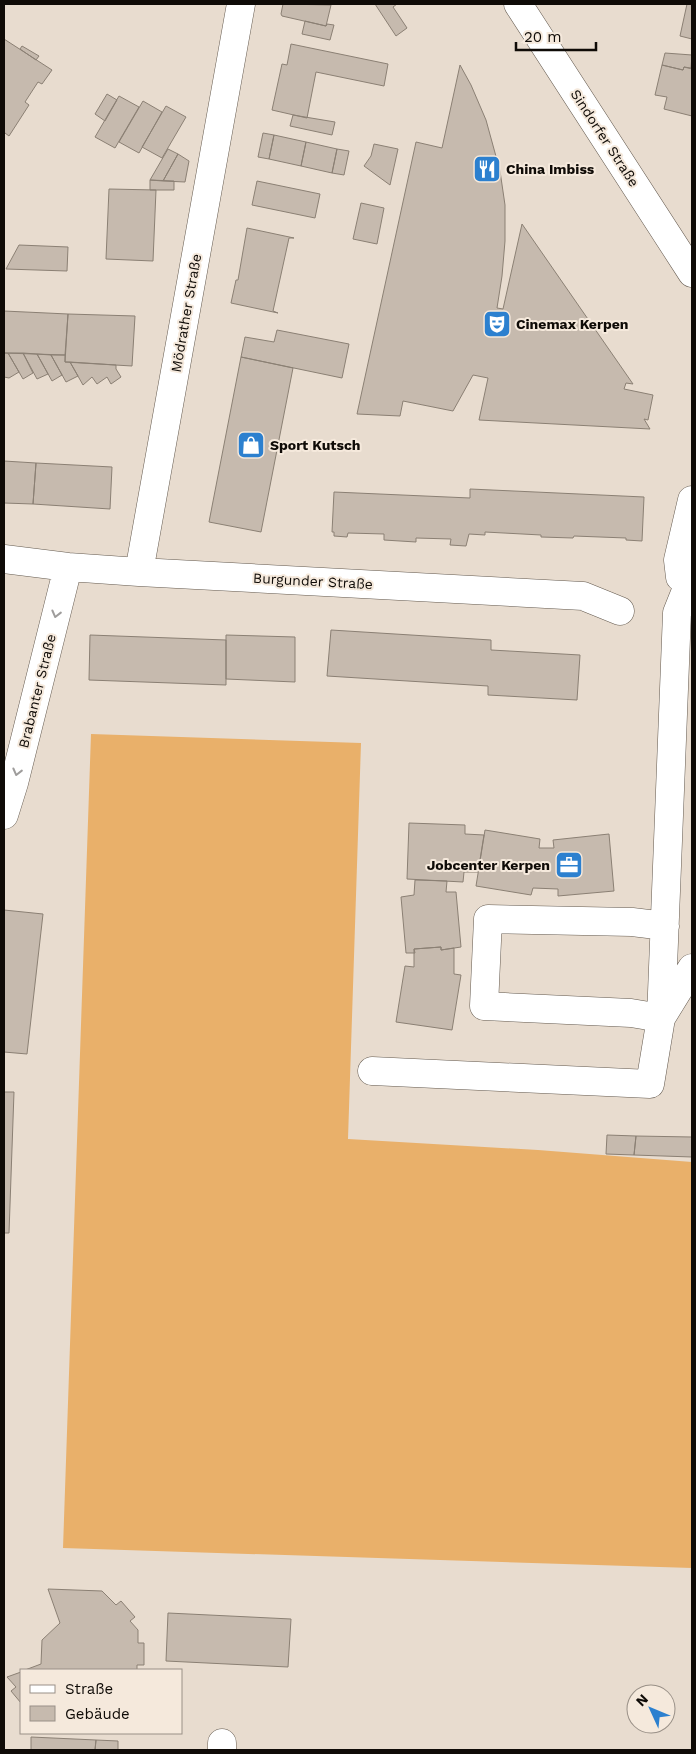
<svg xmlns="http://www.w3.org/2000/svg" width="696" height="1754" viewBox="0 0 696 1754" font-family="'Work Sans',sans-serif">
<rect width="100%" height="100%" fill="#e8dccf"/>
<path fill="#e9b06a" d="M91 734 361 743 348 1139 538 1150 692 1162V1568L63 1548Z"/>
<path fill="#c6baae" stroke="#8b8074" d="M283 4 331 5 326 26 282 16 281 14Z
M375 4H397L393 7 407 28 396 36Z
M687 4H692V39L680 36Z
M305 21 326 26 327 24 334 25 330 40 302 34Z
M4 39 52 70 42 84 38 82 25 102 29 105 9 136 5 133 4 135Z
M291 44 388 64 384 86 316 72 307 118 272 110 282 64 287 65Z
M22 46 39 56 36 60 20 49Z
M665 53 692 55 691 68 684 67 683 70 662 65Z
M460 65 471 85 486 120 500 171 505 205V241L502 276 497 308 503 309 522 224 633 384 626 383 624 389 653 395 648 420 644 419 650 429 479 420 488 378 473 375 453 411 403 401 400 416 357 414 416 142 442 148Z
M662 65 683 70 684 67 692 69V116L664 109 667 97 655 95Z
M107 94 117 100 105 121 95 114Z
M119 96 139 107 115 148 95 137Z
M143 101 162 112 139 153 119 142Z
M166 106 186 117 162 158 142 147Z
M293 115 335 122 332 135 290 126Z
M263 133 274 135 269 159 258 157Z
M274 135 306 142 301 166 269 159Z
M306 142 337 149 332 173 301 166Z
M374 144 398 149 390 185 364 166 371 156Z
M168 149 178 154 163 181 150 180Z
M337 149 349 151 344 175 332 173Z
M178 154 189 161 185 182 163 181Z
M150 180 174 181V190H150Z
M257 181 320 194 315 218 252 205Z
M109 189 156 190 153 261 106 259Z
M361 203 384 208 377 244 353 239Z
M247 228 294 238H289L273 311 278 313 231 303 236 280H238Z
M19 245 68 247 67 271 6 269Z
M4 311 68 314 65 355 4 353Z
M68 314 135 316 132 366 65 362Z
M277 330 349 344 342 378 241 357 245 337 274 342Z
M4 353H8L19 372 9 378 4 377Z
M8 353H23L33 373 23 379Z
M23 353 37 354 48 374 37 379Z
M37 354 51 355 62 375 52 381Z
M51 355H65V362H70L78 376 66 382Z
M241 357 293 368 261 532 209 522Z
M70 362 116 365V369L121 377 111 384 107 377 97 384 92 377 83 385Z
M4 461 36 463 33 504 4 503Z
M36 463 112 467 110 509 33 504Z
M470 489 644 497 642 541 626 540V538L574 536 573 538 541 537V535L485 532V535L469 534 466 546 450 545 451 539 416 538V542L384 540V534L348 533 347 537 334 536V532H332L334 492 470 498Z
M331 630 491 640V650L580 655 577 700 488 695V686L327 676Z
M90 635 226 640V685L89 680Z
M226 635 295 637V682L226 679Z
M409 823 465 825V834L484 835 478 872H464L463 882 407 879Z
M485 830 540 839 539 848H554L553 840 609 834 614 891 558 896V889L533 888 531 895 476 886Z
M415 880 447 881 446 892H456L461 947 441 950V947L414 949 415 953H406L401 897 414 895Z
M4 910 43 914 27 1054 4 1052Z
M441 947V950L454 948V974L461 975 452 1030 396 1022 405 966 414 967V949Z
M4 1092H14L9 1233H4Z
M607 1135 636 1136 634 1155 606 1154Z
M636 1136 692 1137V1157L634 1155Z
M48 1589 102 1591 116 1605 121 1601 135 1617 130 1621 138 1630V1643H144V1665H137V1670H25L41 1664 42 1640 60 1623Z
M168 1613 291 1619 288 1667 166 1661Z
M21 1672V1703L11 1691 16 1687 7 1677Z
M31 1737 96 1740 95 1750H31Z
M96 1740 118 1741V1750H95Z"/>
<g fill="none" stroke-linecap="round" stroke-linejoin="round">
<g stroke="#645a4f" stroke-width="29">
<path id="minor" d="M518 4 692 273
M692 500 678 560 680 577 692 585
M4 559 68 567 139 572 583 596 620 611
M139 572 241 4
M4 815 14 783 68 567
M665 926 632 922 488 919 484 1006 631 1013 661 1018 677 613 689 583
M372 1071 650 1084 661 1018 692 968
M222 1750V1743"/>
</g>
<use href="#minor" stroke="#fff" stroke-width="28"/>
</g>
<defs><path id="oneway-chevron" d="M-2-3.5L2.5 0L-2 3.5" fill="none" stroke-width="1.6" stroke-linecap="round" stroke-linejoin="round" transform="scale(1.25)"/></defs>
<g stroke="#9f9d9c">
<use href="#oneway-chevron" transform="translate(56 614) rotate(104)"/>
<use href="#oneway-chevron" transform="translate(17 772) rotate(104)"/>
</g>
<defs>
<g id="restaurant-square" transform="scale(1.4375)"><rect x="-9" y="-9" width="18" height="18" rx="4" fill="#2c80cf" stroke="#f5e9dc"/><path d="M-5-6h1v4h1v-4h1v4h1v-4h1v5L-1.5 .5V6h-2V.5L-5-1ZM5-6V6H3V1.5H1.5Q1.5-4 5-6Z" fill="#fff"/></g>
<g id="theatre-square" transform="scale(1.4375)"><rect x="-9" y="-9" width="18" height="18" rx="4" fill="#2c80cf" stroke="#f5e9dc"/><path d="M-5-5.5Q0-4 5-5.5V0Q5 5 0 6Q-5 5-5 0ZM-3.3-2.5H-1v1.5H-3.3ZM1-2.5H3.3v1.5H1ZM-2.8 1Q0 5.5 2.8 1Z" fill="#fff"/></g>
<g id="shop-square" transform="scale(1.4375)"><rect x="-9" y="-9" width="18" height="18" rx="4" fill="#2c80cf" stroke="#f5e9dc"/><path d="M-5-2.5h2.3a2.7 3.5 0 0 1 5.4 0H5L5.5 6h-11ZM-1.5-2.5h3a1.5 2.3 0 0 0-3 0Z" fill="#fff"/></g>
<g id="office-square" transform="scale(1.4375)"><rect x="-9" y="-9" width="18" height="18" rx="4" fill="#2c80cf" stroke="#f5e9dc"/><path d="M-6-3h4V-5.5h4V-3h4V5H-6ZM-1-4.5V-3h2v-1.5ZM-6 0V1H6V0Z" fill="#fff"/></g>
</defs>
<g fill-rule="evenodd">
<use href="#restaurant-square" x="487" y="169"/>
<use href="#theatre-square" x="497" y="324"/>
<use href="#shop-square" x="251" y="445"/>
<use href="#office-square" x="569" y="865"/>
</g>
<g text-anchor="middle" stroke-width="4" stroke-linejoin="round" paint-order="stroke">
<g font-size="14" fill="#0f0b07" stroke="#f5e9dc">
<text transform="translate(605 138) rotate(57)" y="5">Sindorfer Straße</text>
<text transform="translate(186 313) rotate(-80)" y="5">Mödrather Straße</text>
<text transform="translate(313 581) rotate(3)" y="5">Burgunder Straße</text>
<text transform="translate(37 691) rotate(-76)" y="5">Brabanter Straße</text>
</g>
<g font-size="14" font-weight="bold" fill="#0f0b07" stroke="#f5e9dc" text-anchor="start">
<text x="506" y="174">China Imbiss</text>
<text x="516" y="329">Cinemax Kerpen</text>
<text x="270" y="450">Sport Kutsch</text>
<text x="550" y="870" text-anchor="end">Jobcenter Kerpen</text>
</g>
</g>
<rect width="696" height="1754" fill="none" stroke="#0f0b07" stroke-width="10"/>
<rect x="20" y="1669" width="162" height="65" fill="#f5e9dc" stroke="#999087"/>
<rect x="30" y="1685" width="25" height="8" fill="#ffffff" stroke="#999087"/>
<text x="65" y="1694" font-size="15" fill="#0f0b07">Straße</text>
<rect x="30" y="1706" width="25" height="15" fill="#c6baae" stroke="#999087"/>
<text x="65" y="1719" font-size="15" fill="#0f0b07">Gebäude</text>
<g transform="translate(651 1709) rotate(314)"><circle r="24" fill="#f5e9dc" stroke="#999087"/>
<path d="M0-4L9 19L0 12L-9 19Z" fill="#2c80cf"/>
<text y="-8" font-size="14" font-weight="bold" text-anchor="middle" fill="#0f0b07">N</text>
</g>
<path d="M516 42v8h80v-8" fill="none" stroke="#0f0b07" stroke-width="2.5"/>
<text x="524" y="42" font-size="15" fill="#0f0b07" stroke="#f5e9dc" stroke-width="4" paint-order="stroke">20 m</text>
</svg>
